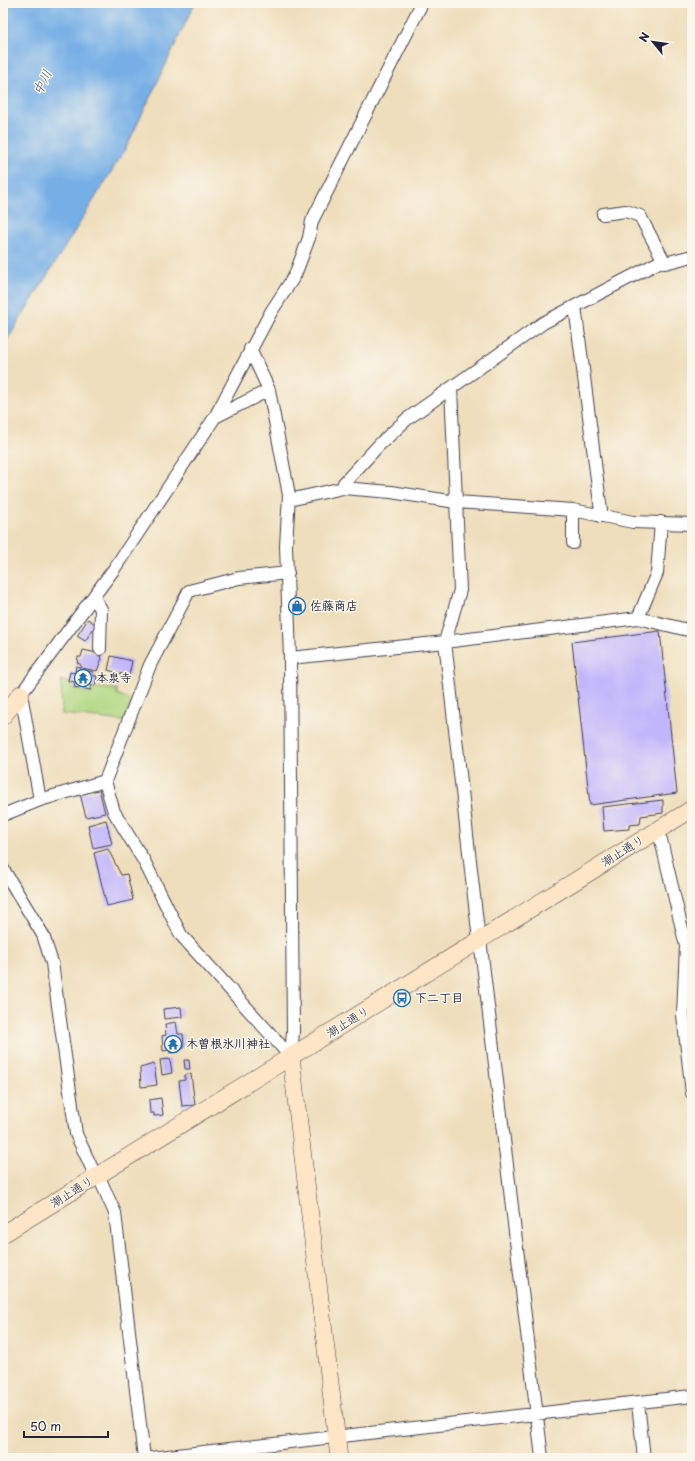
<svg xmlns="http://www.w3.org/2000/svg" width="695" height="1461" viewBox="0 0 695 1461" font-family="'Playpen Sans','Klee One',sans-serif">
<rect width="100%" height="100%" fill="#fbf7ec"/>
<filter id="ink" filterUnits="userSpaceOnUse"><feTurbulence type="fractalNoise" baseFrequency=".025" numOctaves="2"/><feDisplacementMap in="SourceGraphic" scale="8" xChannelSelector="R" yChannelSelector="G"/><feConvolveMatrix kernelMatrix="1 2 1 2 8 2 1 2 1" color-interpolation-filters="sRGB"/></filter>
<filter id="wash" filterUnits="userSpaceOnUse"><feTurbulence type="fractalNoise" baseFrequency=".012" numOctaves="4" result="noise"/><feDisplacementMap in="SourceGraphic" scale="16" xChannelSelector="R" yChannelSelector="G"/><feGaussianBlur stdDeviation="0.9" result="paint"/><feColorMatrix in="noise" values="0 0 0 0 0 0 0 0 0 0 0 0 0 0 0 0 0 1.4 0 .05"/><feComposite in="paint" operator="in"/></filter>
<g filter="url(#wash)">
<rect width="100%" height="100%" fill="#efdebc"/>
<path fill="#b1d781" stroke="#6a7c5e" d="M61 680 73 684V689L92 693 94 688 117 689V694L132 700 124 721 62 714Z"/>
<path fill="#76afe6" stroke="#4c6890" d="M3 3H195L126 148 3 347Z"/>
<g id="blocks">
<path fill="#c1b6fb" d="M88 619 96 625 85 641 77 636Z
M660 631 677 793 590 805 572 642Z
M83 650 101 654 100 658H102L97 671 82 668 80 664 77 663 78 657H81Z
M111 656 132 661 129 676 108 670Z
M76 666 80 667V669L93 672V676H97L95 686 91 685V690L74 687 75 682 68 681 70 672 75 673Z
M99 789 105 813 86 817 80 794Z
M663 800V813L641 816 640 824 629 825V829L604 831 602 807Z
M106 820 112 844 93 848 88 825Z
M108 849 121 875 127 874 133 900 107 906 94 853Z
M181 1007 182 1017 164 1019 163 1009Z
M176 1022 178 1034H183L184 1048 179 1049V1052L170 1053 169 1050 163 1051 162 1036 166 1035 165 1024Z
M170 1059 172 1073 162 1075 160 1060Z
M184 1060H189L190 1069H185Z
M154 1064 157 1085 141 1087 140 1068Z
M191 1074 195 1105 182 1106 179 1081 185 1080V1075Z
M161 1098 163 1115 154 1116V1113H150L149 1100Z"/>
</g>
</g>
<g filter="url(#ink)">
<use href="#blocks" fill-opacity="0" stroke="#413e4e" stroke-width="1"/>
<g fill="none" stroke-linecap="round" stroke-linejoin="round">
<g stroke="#413e4e" stroke-width="14">
<path id="street" d="M603 214 626 211 640 216 665 263 692 256
M575 306 601 511 600 516
M250 349 269 390 289 495 286 546 290 658 293 1031 291 1057
M451 388 460 590 445 642 479 940
M215 417 271 312 295 275 309 238 312 221 422 3
M343 488 344 483 379 445 407 419 543 323 663 260
M289 500 343 488 391 492 456 502 573 510 633 522 692 524
M573 543V510
M288 573 239 578 189 591 150 665 105 781 114 812 144 861 181 935 291 1057
M94 598 101 609 100 649
M638 618 657 573 661 522
M290 658 445 642 638 618 692 631
M40 800 21 694 114 569 215 417 269 390
M3 815 40 800 105 781
M656 832 661 840 686 946 683 1015 692 1093
M3 869 43 935 52 963 76 1134 96 1177
M480 939 542 1458
M98 1175 115 1213 144 1458
M638 1403 644 1458
M151 1458 692 1396"/>
</g>
<g stroke="#413e4e" stroke-width="18">
<path id="secondary" d="M3 716 21 694
M291 1057 339 1458
M3 1234 692 809"/>
</g>
<use href="#street" stroke="#fff" stroke-width="12"/>
<use href="#secondary" stroke="#fde5c5" stroke-width="17"/>
</g>
</g>
<defs>
<g id="shop-ring" transform="scale(0.9)"><circle r="9.5" fill="#fbf7ec" stroke="#1f6fb2" stroke-width="1.5"/><path d="M-5-2.5h2.3a2.7 3.5 0 0 1 5.4 0H5L5.5 6h-11ZM-1.5-2.5h3a1.5 2.3 0 0 0-3 0Z" fill="#1f6fb2"/></g>
<g id="temple-ring" transform="scale(0.9)"><circle r="9.5" fill="#fbf7ec" stroke="#1f6fb2" stroke-width="1.5"/><path d="M0-6L5-2H3V0L6.5 2.5H4V6H1.5V3h-3V6H-4V2.5H-6.5L-3 0V-2H-5Z" fill="#1f6fb2"/></g>
<g id="bus-ring" transform="scale(0.9)"><circle r="9.5" fill="#fbf7ec" stroke="#1f6fb2" stroke-width="1.5"/><path d="M-5-6H5V4H4V6H2V4H-2V6H-4V4H-5ZM-3.5-4V0h7V-4ZM-3.5 1.2v1.5H-2V1.2ZM2 1.2v1.5H3.5V1.2Z" fill="#1f6fb2"/></g>
</defs>
<g fill-rule="evenodd">
<use href="#shop-ring" x="297" y="606"/>
<use href="#temple-ring" x="83" y="678"/>
<use href="#bus-ring" x="402" y="998"/>
<use href="#temple-ring" x="173" y="1044"/>
</g>
<g text-anchor="middle" stroke-width="3" stroke-linejoin="round" paint-order="stroke">
<g font-size="12" font-weight="bold" fill="#22223b" stroke="#fbf7ec" text-anchor="start">
<text x="310" y="610">佐藤商店</text>
<text x="96" y="682">本泉寺</text>
<text x="415" y="1002">下二丁目</text>
<text x="186" y="1048">木曽根氷川神社</text>
</g>
<g font-size="12" fill="#22223b" stroke="#fbf7ec">
<text transform="translate(623 851) rotate(-32)" y="4">潮止通り</text>
<text transform="translate(348 1022) rotate(-32)" y="4">潮止通り</text>
<text transform="translate(72 1192) rotate(-32)" y="4">潮止通り</text>
</g>
<g font-size="13" font-style="italic" fill="#445a7f" stroke="#fbf7ec">
<text transform="translate(42 82) rotate(-64)" y="5">中川</text>
</g>
</g>
<rect width="695" height="1461" fill="none" stroke="#fbf7ec" stroke-width="16"/>
<g transform="translate(653 42) rotate(299)" stroke="#fbf7ec" stroke-width="3" paint-order="stroke">
<path d="M0-3L7 15L0 10L-7 15Z" fill="#22223b"/>
<text y="-6" font-size="11" font-weight="bold" text-anchor="middle" fill="#22223b">N</text>
</g>
<path d="M24 1431v6h84v-6" fill="none" stroke="#22223b" stroke-width="2"/>
<text x="30" y="1431" font-size="12" fill="#22223b" stroke="#fbf7ec" stroke-width="3" paint-order="stroke">50 m</text>
</svg>
